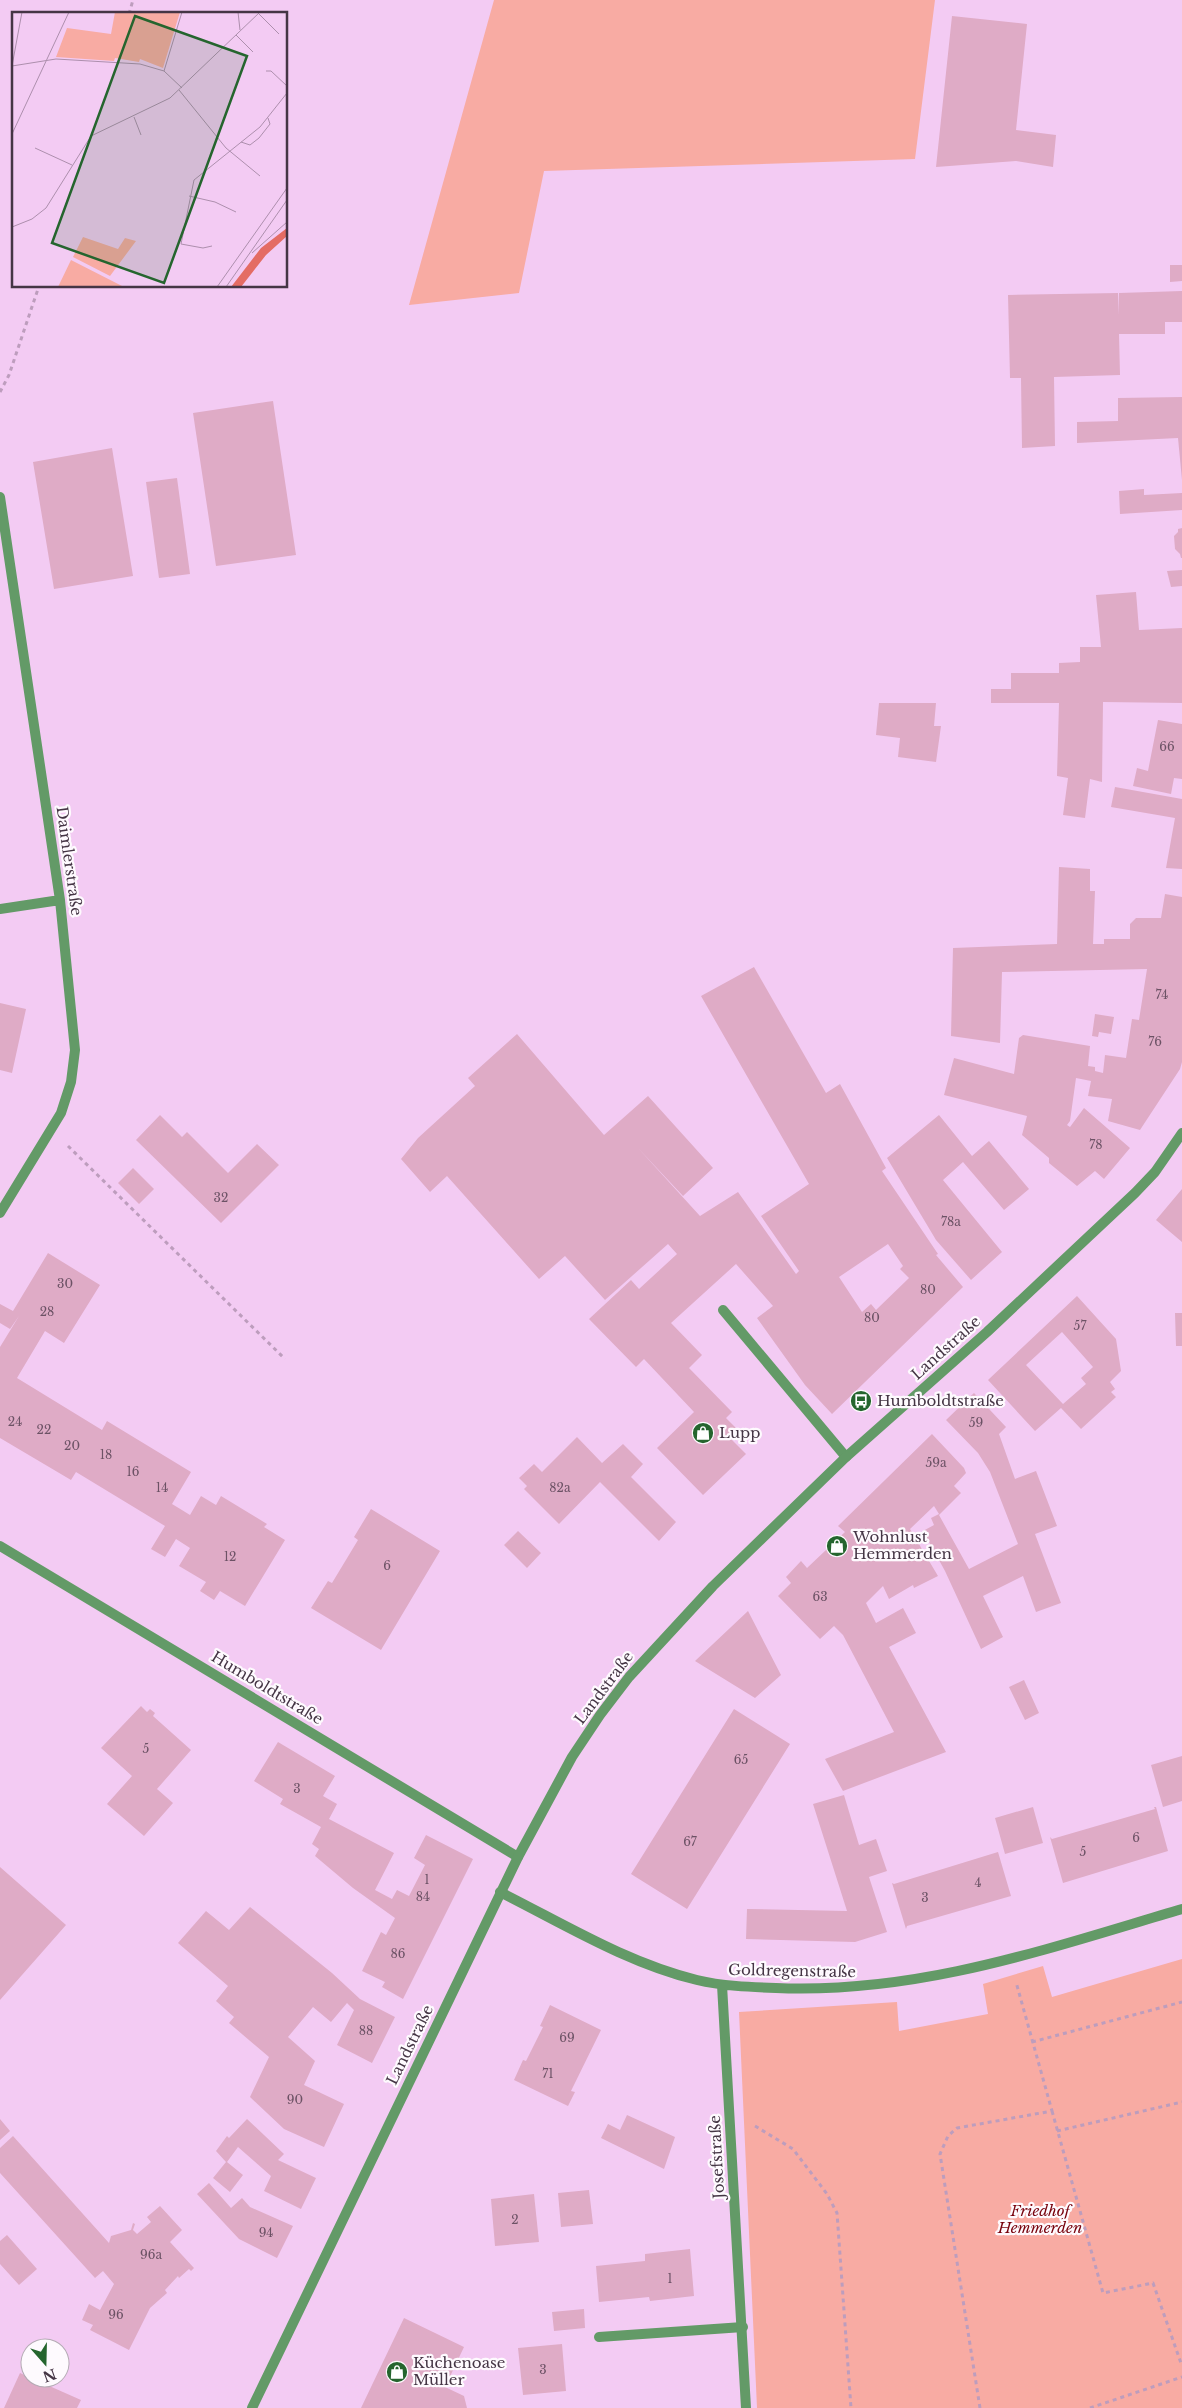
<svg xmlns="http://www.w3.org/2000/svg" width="1182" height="2408" viewBox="0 0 1182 2408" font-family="'Libre Baskerville',serif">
<rect width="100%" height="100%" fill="#f3cbf3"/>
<path fill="#f8aba3" d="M494 0H935L915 159 544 171 519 293 409 305Z
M1182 1959V2408H757L739 2012 897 2002 899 2031 988 2014 983 1984 1043 1966 1052 1997Z"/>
<path fill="#dfabc6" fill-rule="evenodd" d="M952 16 1027 24 1016 130 1056 135 1053 167 1016 161 936 167Z
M1170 265H1182V281L1170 282Z
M1182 291V322H1165V334H1119L1120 375 1054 377 1055 446 1022 448 1021 378H1010L1008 295 1118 293 1119 315V293Z
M1182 397V480L1178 438 1077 443V422L1118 421V398Z
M273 401 296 555 216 566 193 413Z
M112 448 133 576 54 589 33 462Z
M177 478 190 574 159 578 146 482Z
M1144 489V495L1182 493V510L1120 514 1119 491Z
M1182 528V558H1181L1180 554 1175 549 1174 536 1178 532V529Z
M1182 570V586L1171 587 1167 571Z
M1136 592 1139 630 1182 628V703L1103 702 1102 782 1090 779 1085 818 1063 815 1068 778 1057 776 1059 703H991V689H1011V673H1059V663L1080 662V647H1101L1096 595Z
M879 703H936L934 726H941L936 762 898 757 900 738 876 735Z
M1158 720 1182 724V779L1174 778 1171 794 1133 786 1137 768 1148 771Z
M1115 787 1182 799V869L1166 868 1175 818 1111 807Z
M1059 867 1090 869V891H1095L1093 944H1104V939H1130V924L1136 918H1161L1165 894 1182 897V1062L1180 1069 1140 1130 1108 1121 1112 1099 1088 1096 1091 1081 1076 1078 1070 1121 1067 1125 1070 1127 1084 1108 1130 1148 1104 1179 1095 1171 1077 1186 1049 1163V1158L1022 1135 1027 1116 944 1095 954 1058 1014 1074 1019 1038 1023 1035 1090 1046 1088 1066 1095 1067V1071L1103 1073 1105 1055 1126 1058 1132 1019 1139 1020 1147 969 1002 972 1000 1043 951 1036 953 948 1057 944Z
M754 967 826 1093 840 1084 886 1168 882 1171 938 1254 936 1255 963 1287 832 1414 805 1385 757 1318 773 1306 736 1264 671 1323 702 1355 689 1368 732 1412 726 1418 737 1429 729 1437 746 1454 703 1495 657 1448 694 1412 644 1359 636 1367 589 1319 631 1280 639 1289 677 1254 668 1244 605 1300 565 1256 539 1279 447 1176 430 1192 401 1159 418 1138 475 1086 468 1078 517 1034 604 1135 648 1096 713 1168 683 1196 638 1148 700 1216 738 1192 796 1274 799 1271 761 1216 809 1184 701 996ZM888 1244 903 1266 900 1269 909 1278 876 1310 871 1304 862 1312 839 1277Z
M0 1003 26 1009 12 1073 0 1070Z
M1095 1014 1114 1017 1111 1034 1099 1032 1098 1037 1092 1036Z
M160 1115 182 1137 187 1132 228 1173 257 1144 279 1165 221 1223 136 1140Z
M939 1115 972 1156 989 1141 1029 1189 1004 1210 963 1162 943 1180 1002 1252 971 1280 936 1240 887 1158Z
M133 1168 154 1189 139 1204 118 1183Z
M1182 1189V1242L1156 1220Z
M48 1253 100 1285 64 1343 45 1331 17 1378 102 1430 107 1421 191 1472 172 1504 177 1507 190 1515 201 1496 216 1505 221 1496 267 1524 264 1527 285 1540 245 1606 220 1591 214 1600 200 1591 206 1582 179 1566 190 1548 176 1539 165 1557 151 1549 165 1526 76 1472 71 1480 0 1438V1347L19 1316 10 1329 0 1323V1304L13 1311Z
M1077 1296 1116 1339 1121 1371 1110 1382 1115 1389 1111 1392 1116 1397 1081 1429 1061 1408 1035 1431 988 1380ZM1062 1332 1093 1367 1081 1378 1086 1384 1063 1404 1026 1365Z
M1175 1313H1182V1346H1176Z
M974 1393 1006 1427 999 1434 1015 1479 1036 1471 1057 1526 1035 1534 1061 1603 1036 1612 1023 1576 983 1596 1003 1637 981 1649 945 1571 923 1531 934 1525 931 1518 939 1514 934 1506 910 1529 938 1576 914 1588 913 1585 889 1599 883 1586 866 1603 876 1623 903 1608 916 1633 889 1647 946 1752 843 1791 825 1759 894 1732 843 1635 834 1626 820 1639 778 1596 791 1583 786 1577 801 1561 807 1568 845 1532 838 1526 932 1434 964 1468 966 1473 954 1486 961 1493 939 1515 969 1569 1018 1544 990 1472 978 1453 946 1420Z
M577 1437 602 1463 623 1444 643 1464 631 1477 676 1522 659 1541 600 1482 559 1524 524 1489 527 1486 519 1478 534 1464 542 1472Z
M371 1509 440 1551 381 1650 311 1608 328 1581 332 1583 358 1540 354 1537Z
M518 1531 541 1553 527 1568 504 1545Z
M748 1611 781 1675 755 1698 695 1661Z
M1024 1680 1039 1713 1025 1720 1009 1687Z
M141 1706 147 1712 150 1709 155 1713 153 1716 191 1750 157 1789 173 1803 144 1836 107 1804 132 1776 101 1748Z
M734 1709 790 1744 687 1909 631 1874Z
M278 1742 335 1776 323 1796 337 1804 329 1819 394 1853 375 1890 392 1899 397 1890 409 1896 425 1865 414 1858 426 1835 473 1859 403 1999 382 1987 385 1982 362 1971 381 1932 386 1935 395 1918 353 1888 315 1856 319 1849 312 1844 321 1827 280 1804 283 1799 254 1781Z
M1182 1756V1801L1163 1807 1151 1765Z
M844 1795 859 1845 876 1839 887 1871 869 1877 887 1932 855 1942 746 1939 747 1909 847 1911 813 1804Z
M1033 1807 1043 1843 1005 1854 995 1818Z
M1154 1807H1156L1168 1851 1063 1883 1050 1837 1052 1839 1155 1809Z
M998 1852 1011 1896 907 1926 906 1929 892 1883 894 1884Z
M0 1867 66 1925 0 2000Z
M250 1907 332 1973 360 1999 395 2017 372 2063 337 2045 354 2010 347 2003 331 2022 313 2007 288 2037 315 2061 304 2085 344 2104 324 2147 284 2129 250 2097 269 2057 229 2023 234 2017 216 2001 228 1986 178 1943 206 1911 229 1930Z
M550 2005 601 2030 571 2091 575 2092 568 2106 514 2080 523 2060 526 2061 543 2027 540 2026Z
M627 2115 675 2137 664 2169 601 2138 608 2124 620 2130Z
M0 2119 10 2131 0 2140Z
M247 2119 284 2154 278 2160 316 2178 301 2209 264 2191 271 2176 238 2147 227 2162 243 2175 230 2192 213 2178 226 2162 216 2151 227 2136 229 2138Z
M13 2136 109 2243 111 2236 131 2230 133 2223 135 2224 133 2230 137 2234 151 2222 147 2217 160 2206 182 2230 170 2242 194 2268 191 2271 189 2269 179 2278 178 2276 165 2290 167 2293 150 2308 129 2350 90 2330 93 2325 82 2320 89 2304 100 2310 114 2284 103 2271 95 2278 0 2173V2148Z
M209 2183 231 2208 242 2198 250 2207 293 2226 277 2258 239 2239 197 2194Z
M589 2190 593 2224 561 2227 558 2193Z
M534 2194 539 2242 495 2246 491 2199Z
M7 2235 37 2269 19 2285 0 2264V2241Z
M690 2249 694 2296 650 2301 649 2297 599 2302 596 2266 645 2261V2254Z
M584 2309 585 2328 554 2331 552 2312Z
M404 2318 464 2347 445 2387 464 2396 467 2408H361Z
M562 2344 566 2391 523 2395 518 2348Z
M20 2373 81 2400 77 2408H4Z"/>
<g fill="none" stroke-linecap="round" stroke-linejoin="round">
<path stroke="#bd9dbd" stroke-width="3" stroke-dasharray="4 4" stroke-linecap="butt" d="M129 14 133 0
M0 392 9 375 39 286
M68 1146 285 1359
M1032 2042 1182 2002
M1052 2111 1103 2293 1153 2283 1182 2366
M755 2126 793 2149 827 2194 837 2213 851 2408
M1057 2131 1182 2102
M980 2408 940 2154 948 2136 957 2128 1052 2111 1016 1982
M1090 2408 1182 2377"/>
<path stroke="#639a67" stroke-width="10" d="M723 1310 846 1457
M599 2337 743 2327"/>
<path stroke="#639a67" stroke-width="10" d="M0 497 60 900 75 1050 71 1082 61 1113 0 1213
M0 909 60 900
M0 1546 518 1857
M500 1892C564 1924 627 1963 697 1980 722 1986 749 1987 776 1988 919 1994 1046 1949 1182 1909
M722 1985 746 2408"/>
<path stroke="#639a67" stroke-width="10" d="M252 2408 518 1857 572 1757 600 1715 629 1677 713 1586 846 1457 987 1332 1135 1193 1155 1172 1182 1133"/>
</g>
<defs>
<g id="bus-disc" transform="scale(1.125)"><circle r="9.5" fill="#25652e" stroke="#fefafe"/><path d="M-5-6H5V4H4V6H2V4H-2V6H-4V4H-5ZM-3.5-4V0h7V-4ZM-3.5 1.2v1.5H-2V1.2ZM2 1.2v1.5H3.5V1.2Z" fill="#fff"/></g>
<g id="shop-disc" transform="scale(1.125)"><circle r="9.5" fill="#25652e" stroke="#fefafe"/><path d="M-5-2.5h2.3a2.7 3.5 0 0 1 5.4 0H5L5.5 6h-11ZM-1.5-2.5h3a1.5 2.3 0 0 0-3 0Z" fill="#fff"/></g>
</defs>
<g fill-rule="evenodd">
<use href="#bus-disc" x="861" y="1401"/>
<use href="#shop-disc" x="703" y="1433"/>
<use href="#shop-disc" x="837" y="1546"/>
<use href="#shop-disc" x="397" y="2372"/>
</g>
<g text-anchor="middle" stroke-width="4.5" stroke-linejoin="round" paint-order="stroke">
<g font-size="12" fill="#6c5265">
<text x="1167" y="751">66</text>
<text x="1162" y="999">74</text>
<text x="1155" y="1046">76</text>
<text x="1096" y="1149">78</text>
<text x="221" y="1202">32</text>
<text x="951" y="1226">78a</text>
<text x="65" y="1288">30</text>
<text x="928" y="1294">80</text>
<text x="47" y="1316">28</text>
<text x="872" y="1322">80</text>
<text x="1080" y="1330">57</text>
<text x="15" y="1426">24</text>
<text x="976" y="1427">59</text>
<text x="44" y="1434">22</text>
<text x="72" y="1450">20</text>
<text x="106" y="1459">18</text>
<text x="936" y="1467">59a</text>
<text x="133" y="1476">16</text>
<text x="162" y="1492">14</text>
<text x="560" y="1492">82a</text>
<text x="230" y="1561">12</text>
<text x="387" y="1570">6</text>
<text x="820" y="1601">63</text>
<text x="146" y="1753">5</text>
<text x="741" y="1764">65</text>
<text x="297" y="1793">3</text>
<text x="1136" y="1842">6</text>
<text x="690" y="1846">67</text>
<text x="1083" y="1856">5</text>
<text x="427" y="1884">1</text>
<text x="978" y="1887">4</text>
<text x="423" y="1901">84</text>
<text x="925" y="1902">3</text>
<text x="398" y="1958">86</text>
<text x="366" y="2035">88</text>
<text x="567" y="2042">69</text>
<text x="548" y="2078">71</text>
<text x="295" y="2104">90</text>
<text x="515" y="2224">2</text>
<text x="266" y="2237">94</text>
<text x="151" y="2259">96a</text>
<text x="670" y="2283">1</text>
<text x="116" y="2319">96</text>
<text x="543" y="2374">3</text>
</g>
<g font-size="15" fill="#453545" stroke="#fefafe">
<text transform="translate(69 861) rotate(82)" y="5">Daimlerstraße</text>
<text transform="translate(946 1348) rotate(-42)" y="5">Landstraße</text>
<text transform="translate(267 1688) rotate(31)" y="5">Humboldtstraße</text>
<text transform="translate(604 1688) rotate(-53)" y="5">Landstraße</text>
<text transform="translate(792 1971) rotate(1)" y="5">Goldregenstraße</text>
<text transform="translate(410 2045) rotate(-64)" y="5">Landstraße</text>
<text transform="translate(717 2157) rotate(-93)" y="5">Josefstraße</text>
</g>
<g font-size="15" fill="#453545" stroke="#fefafe" text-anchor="start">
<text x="877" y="1406">Humboldtstraße</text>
<text x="719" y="1438">Lupp</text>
<text x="853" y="1542">Wohnlust<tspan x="853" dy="17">Hemmerden</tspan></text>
<text x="413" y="2368">Küchenoase<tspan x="413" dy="17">Müller</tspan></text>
</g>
<g font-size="15" font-style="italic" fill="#78030d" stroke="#fefafe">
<text x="1040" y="2216">Friedhof<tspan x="1040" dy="17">Hemmerden</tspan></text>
</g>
</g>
<g transform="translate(12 12)">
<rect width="275" height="275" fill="#f3cbf3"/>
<path d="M103 0H168L151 56 128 47 127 50 103 46 102 49 44 45 55 16 99 22ZM71 225 106 237 113 226 124 229 98 264 61 245ZM59 248 112 275H46Z" fill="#f8aba3"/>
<path d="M275 216V224L254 243 229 275H219L249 236Z" fill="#e46c64"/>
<path fill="none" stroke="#ad8fad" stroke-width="1" d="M10 0 0 54 44 47 128 52 152 59 170 76M226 0 228 18M246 1 267 22M224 23 241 40M152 59 170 0M254 59H259L275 74M167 78 214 136 248 164M122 105 129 123M0 122 57 0M229 130 238 133 247 126 258 112 256 106M23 136 60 153M177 184 203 190 224 200M0 215 20 207 34 196 79 124 158 86 248 0M200 234 191 236 169 232 182 168 248 115 275 81M240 241 275 210M205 275 275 176M214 275 275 188"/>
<path fill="#25652e" fill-opacity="0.15" stroke="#25652e" stroke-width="2.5" d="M123 4 235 44 152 271 40 231Z"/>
<rect width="275" height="275" fill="none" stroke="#453545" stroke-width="2.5"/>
</g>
<g transform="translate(45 2363) rotate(160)"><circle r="24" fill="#fefafe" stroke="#b4abb4"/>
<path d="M0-4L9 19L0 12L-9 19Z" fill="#25652e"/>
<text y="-8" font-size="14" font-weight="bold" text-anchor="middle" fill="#453545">N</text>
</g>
</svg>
